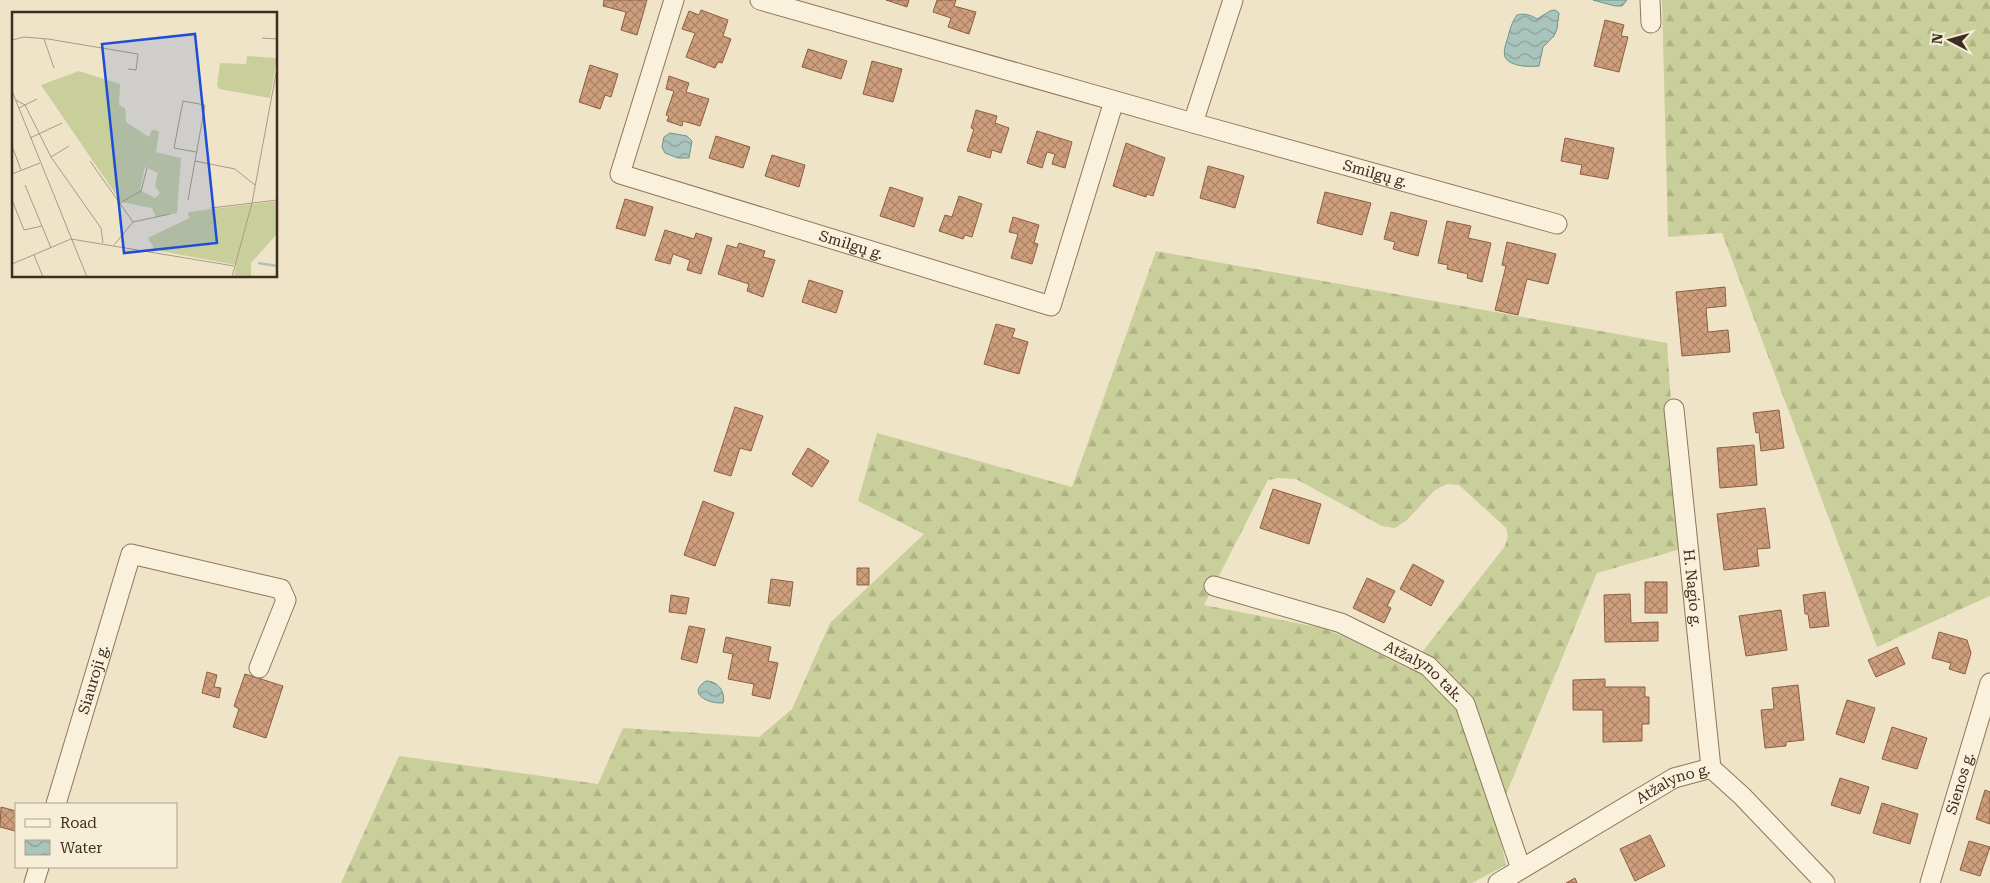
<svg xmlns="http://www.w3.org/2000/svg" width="1990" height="883" viewBox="0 0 1990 883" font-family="'Roboto Serif',serif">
<defs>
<pattern id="forest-firs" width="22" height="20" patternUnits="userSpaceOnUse" patternTransform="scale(1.25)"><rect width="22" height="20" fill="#c9cf9b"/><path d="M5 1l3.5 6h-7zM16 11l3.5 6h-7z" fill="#aeb285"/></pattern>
<pattern id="water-waves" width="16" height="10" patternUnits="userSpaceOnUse" patternTransform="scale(1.25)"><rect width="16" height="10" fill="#a9c4bc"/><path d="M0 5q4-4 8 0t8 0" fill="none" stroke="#8ba098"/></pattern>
<pattern id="building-cross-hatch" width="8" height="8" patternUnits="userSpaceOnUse" patternTransform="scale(1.25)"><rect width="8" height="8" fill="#cf9f7d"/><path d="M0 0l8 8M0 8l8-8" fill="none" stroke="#a98266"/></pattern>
</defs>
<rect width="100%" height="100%" fill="#f0e4c8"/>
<path fill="url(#forest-firs)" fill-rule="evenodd" d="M1662 0H1990V596L1877 647 1722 233 1668 237Z
M1156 251 1667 343 1681 549 1597 573 1496 819 1506 865 1472 883H341L399 756 598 784 623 728 759 737 792 709 830 623 924 534 858 501 877 433 1072 487ZM1279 478 1296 479 1382 526 1395 528 1406 521 1435 490 1447 484 1459 485 1506 528 1508 536 1505 546 1409 669 1345 637 1322 628 1204 605 1268 480Z"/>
<path fill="url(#water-waves)" stroke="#6f938a" d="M1593 0H1627L1622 6H1615Z
M1555 10 1559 13 1557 29 1554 36 1543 47 1539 66C1530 67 1510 67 1505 57 1503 51 1506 43 1508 37 1510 29 1512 22 1517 15 1524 13 1531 15 1537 19L1550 11Z
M670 133 687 136 692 141 689 158H678L665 153 662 147 664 137Z
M706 681C718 681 726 692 723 703 709 704 686 694 706 681Z"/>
<path fill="url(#building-cross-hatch)" stroke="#8d5f41" d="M604 0H647L637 35 621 30 626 12 603 6Z
M886 0H909L907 7Z
M937 0H956L954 6 976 12 969 34 948 27 951 18 933 12Z
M701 10 728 20 723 36 731 39 722 63 718 62 715 68 686 57 695 33 682 29 689 11 699 15Z
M1605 20 1624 25 1621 36 1628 37 1619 72 1594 66Z
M808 49 847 61 841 79 802 67Z
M872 61 902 69 893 102 863 94Z
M590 65 618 74 611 97 605 95 600 109 579 102Z
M669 76 689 83 686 92 709 99 700 126 683 121 682 126 667 121 669 116 666 115 674 91 666 89Z
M976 110 997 116 995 123 1009 128 1001 153 992 150 990 158 967 151 974 129 971 128Z
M1037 131 1072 142 1065 168 1052 164 1055 154 1047 152 1042 168 1027 163Z
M716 136 750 147 743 168 709 158Z
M1565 138 1614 148 1608 179 1580 174 1582 165 1561 161Z
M1126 143 1165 158 1153 196 1147 194 1146 197 1113 186Z
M772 155 805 165 799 187 765 176Z
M1208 166 1244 176 1235 208 1200 198Z
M890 187 923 198 914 227 880 216Z
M1325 192 1371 203 1362 235 1317 223Z
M959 196 982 204 972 237 965 235 963 239 939 231 945 215 952 217Z
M625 199 653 207 645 236 616 228Z
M1391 212 1427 221 1418 256 1393 249 1395 242 1384 239Z
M1013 217 1039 225 1034 243 1038 244 1032 264 1011 258 1018 234 1009 232Z
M1447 221 1471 226 1468 238 1491 243 1482 282 1467 278 1468 274 1447 269 1448 265 1438 263Z
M665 230 694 239 696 233 712 238 701 274 687 270 690 260 673 254 670 264 655 260Z
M1507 242 1556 254 1548 284 1527 279 1518 315 1495 310 1506 266 1502 265Z
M739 243 765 251 763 257 775 260 763 297 747 291 749 284 718 274 727 245 737 248Z
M809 280 843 291 836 313 802 302Z
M1725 287 1726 306 1706 308 1708 332 1728 330 1730 352 1682 356 1676 292Z
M996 324 1015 329 1012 337 1028 342 1019 374 984 364Z
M735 407 763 416 751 451 740 448 731 476 714 471Z
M1779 410 1784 448 1761 451 1759 432 1756 433 1753 413Z
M1754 445 1757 485 1720 488 1717 448Z
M808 448 829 461 812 487 792 474Z
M1273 489 1321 504 1309 544 1260 528Z
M703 501 734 513 715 566 684 555Z
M1765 508 1770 548 1757 549 1759 566 1724 570 1717 514Z
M1413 564 1444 581 1431 606 1400 589Z
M857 568H869V585H857Z
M1367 578 1395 591 1387 606 1391 608 1384 623 1353 608Z
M771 579 793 582 790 606 768 603Z
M1645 582H1667V613H1645Z
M1825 592 1829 626 1810 628 1808 614H1805L1803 595Z
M1630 594 1631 623 1658 622V641L1605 642 1604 595Z
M671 595 689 598 686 614 669 612Z
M1781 610 1787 650 1746 656 1739 616Z
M689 626 705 629 697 663 681 659Z
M1939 632 1967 640 1971 653 1965 674 1949 669 1951 663 1932 658Z
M726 637 771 647 768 661 778 663 770 699 752 695 754 684 728 679 733 654 723 652Z
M1897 647 1905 664 1876 677 1868 660Z
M207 672 217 675 214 687 221 688 219 698 202 693Z
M245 674 283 686 266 738 233 727 239 709 234 706Z
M1605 679V687H1645V697H1649V724H1642V741L1603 742V710H1573V680Z
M1798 685 1804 740 1786 742V746L1765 748 1761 710 1774 709 1772 688Z
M1847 700 1875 708 1864 743 1836 734Z
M1892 727 1927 738 1917 769 1882 759Z
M1840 778 1869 787 1860 814 1831 805Z
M1985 790 1990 792V824L1976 819Z
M1882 803 1918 814 1910 844 1873 833Z
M1 807 16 811 15 831 0 827Z
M1650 835 1665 866 1635 881 1620 849Z
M1969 841 1990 847 1980 876 1960 870Z
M1575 878 1577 883H1566Z"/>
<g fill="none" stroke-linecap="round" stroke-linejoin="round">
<g stroke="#8d765c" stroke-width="21">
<g id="minor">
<path id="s1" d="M674 0 620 174 1051 306 1114 101"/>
<path d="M760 0 1193 123 1233 0"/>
<path d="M1650 0 1651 23"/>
<path id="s2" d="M1193 123 1557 224"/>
<path id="s3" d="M1674 409 1711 768"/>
<path id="s4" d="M1214 586 1341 623 1428 666 1465 704 1521 869"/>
<path id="s5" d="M56 804 131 554 281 589 286 600 259 668"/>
<path d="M34 883 39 867"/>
<path id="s6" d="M1498 883 1674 778 1711 768 1742 796 1825 883"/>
<path id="s7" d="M1930 883 1990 683"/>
</g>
</g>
<use href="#minor" stroke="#faf1dc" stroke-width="19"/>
</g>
<g text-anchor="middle" stroke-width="4" stroke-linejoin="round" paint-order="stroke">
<g font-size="15" fill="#3d2e20" stroke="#f7eed8">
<text dy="5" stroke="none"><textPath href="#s2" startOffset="189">Smilgų g.</textPath></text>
<text dy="5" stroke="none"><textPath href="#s1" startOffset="424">Smilgų g.</textPath></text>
<text dy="5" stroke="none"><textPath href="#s3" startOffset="180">H. Nagio g.</textPath></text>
<text dy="5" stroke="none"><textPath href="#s4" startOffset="229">Atžalyno tak.</textPath></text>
<text dy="5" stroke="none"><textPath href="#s5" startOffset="130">Siauroji g.</textPath></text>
<text dy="5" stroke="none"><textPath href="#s7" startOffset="104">Sienos g.</textPath></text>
<text dy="5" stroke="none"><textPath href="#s6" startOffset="202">Atžalyno g.</textPath></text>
</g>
</g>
<g transform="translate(12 12)">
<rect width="265" height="265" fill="#f0e4c8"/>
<path d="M235 44 265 46 258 86 207 77 205 73 208 51 234 52ZM67 59 108 72 107 93 113 96 114 110 137 125 140 118 147 119 144 140 169 146 165 201 144 205 140 196 109 190 29 73ZM133 155 146 161 143 174 148 181 143 186 128 178ZM265 189V222L239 251V265H222L224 253 143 238 136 226 177 206 176 200Z" fill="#c9cf9b" fill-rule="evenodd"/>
<path fill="none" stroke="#a9c4bc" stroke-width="2.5" d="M246 251 265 254"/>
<path fill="none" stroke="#a89b85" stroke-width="1" d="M250 26 265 27M32 27 42 56M0 28 12 25 36 27 126 42 124 58 116 57M0 79 75 265M4 88 13 93 39 145 89 216 91 231M7 96 25 87M18 126 50 111M0 134 9 158M184 140 162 136 171 89 193 93 183 149 223 157 243 173M39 145 57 134M78 149 121 210 102 233M0 162 28 151M13 173 39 236M0 188 12 218 30 214M176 188 183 149M108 191 129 179 135 156M199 196 265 188M121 210 158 202M59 227 222 254M22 243 31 265M0 252 59 227M220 265 240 191 265 56"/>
<path fill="#1d4ed8" fill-opacity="0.15" stroke="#1d4ed8" stroke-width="2.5" d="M183 22 205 231 112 241 90 32Z"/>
<rect width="265" height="265" fill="none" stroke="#3d2e20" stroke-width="2.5"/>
</g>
<rect x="15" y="803" width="162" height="65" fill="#f7eed8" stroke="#ada18e"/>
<rect x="25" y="819" width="25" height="8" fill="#faf1dc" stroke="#ada18e"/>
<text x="60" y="828" font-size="15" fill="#3d2e20">Road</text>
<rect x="25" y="840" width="25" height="15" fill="url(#water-waves)" stroke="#ada18e"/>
<text x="60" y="853" font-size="15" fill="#3d2e20">Water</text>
<g transform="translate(1950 40) rotate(276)" stroke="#f7eed8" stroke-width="4" paint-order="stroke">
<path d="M0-4L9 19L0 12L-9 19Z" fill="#3d2e20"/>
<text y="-8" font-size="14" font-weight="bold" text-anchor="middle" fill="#3d2e20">N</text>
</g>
</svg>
